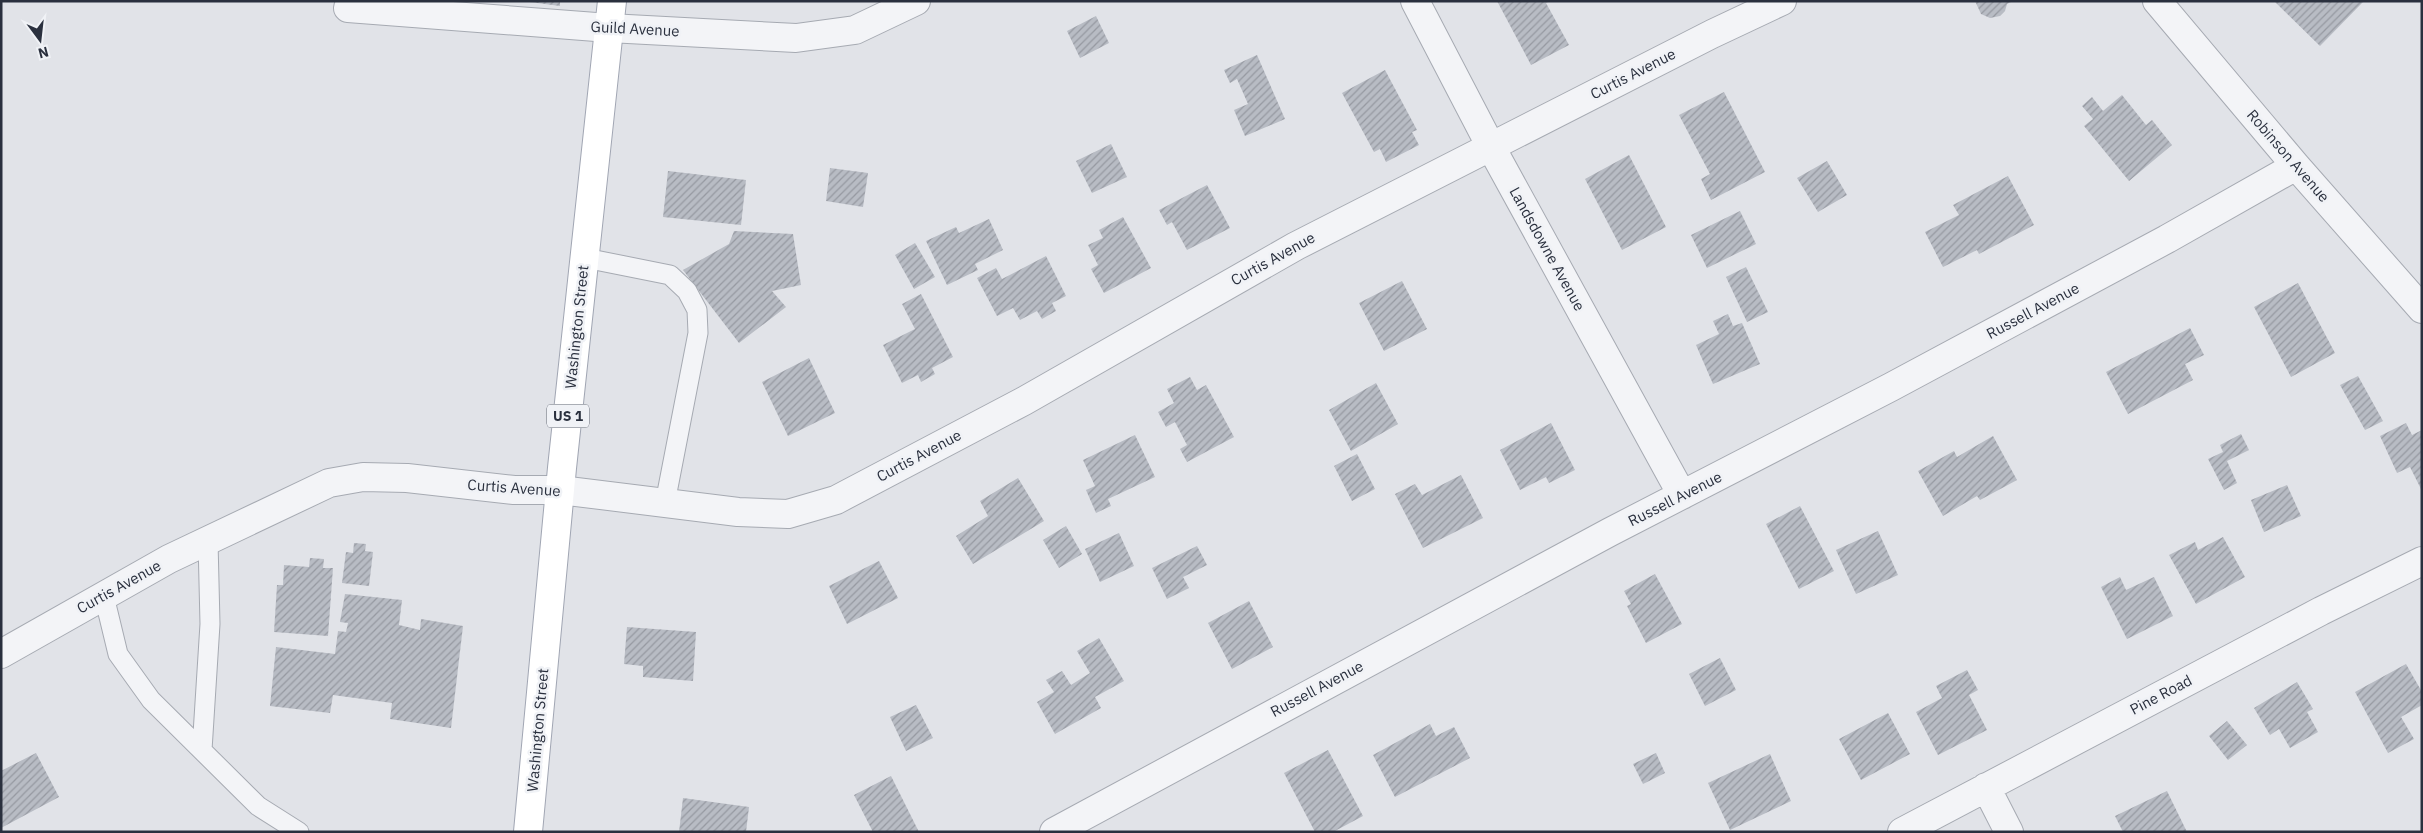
<svg xmlns="http://www.w3.org/2000/svg" width="2423" height="833" viewBox="0 0 2423 833" font-family="'IBM Plex Sans',sans-serif">
<defs>
<pattern id="building-hatch" width="6" height="6" patternUnits="userSpaceOnUse" patternTransform="scale(1.25)"><rect width="6" height="6" fill="#b8bcc4"/><path d="M-1 1l2-2M0 6l6-6M5 7l2-2" fill="none" stroke="#9699a1"/></pattern>
</defs>
<rect width="100%" height="100%" fill="#e1e3e8"/>
<path fill="url(#building-hatch)" d="M522 1H560V6Z
M1497 1H1550L1546 3 1569 45 1531 65Z
M1975 1H2013L2007 4 2005 11 2000 16 1990 18 1981 14Z
M2274 1H2364L2320 46Z
M1096 16 1109 43 1080 58 1067 31Z
M1257 55 1285 119 1245 136 1234 110 1248 104 1237 79 1230 83 1224 70Z
M1385 70 1417 130 1412 132 1419 145 1386 162 1380 149 1374 152 1342 93Z
M1724 92 1765 172 1711 200 1701 179 1710 174 1679 115Z
M2122 95 2146 125 2152 120 2172 145 2129 181 2084 126 2093 119 2082 106 2092 97 2103 111Z
M1111 144 1127 177 1092 193 1076 161Z
M1629 155 1666 227 1622 250 1585 179Z
M1827 161 1847 195 1818 212 1797 178Z
M830 168 868 173 863 207 826 201Z
M668 171 746 180 741 225 663 217Z
M2008 176 2034 225 1979 254 1977 250 1943 267 1925 232 1959 215 1953 205Z
M1207 185 1230 228 1187 250 1172 222 1167 225 1159 210Z
M1740 211 1756 244 1707 268 1691 235Z
M1123 217 1151 268 1104 293 1091 269 1098 265 1088 245 1103 238 1099 230Z
M989 219 1003 250 975 264 978 270 947 285 926 241 956 227 959 233Z
M734 231 793 234 801 285 772 291 786 307 739 343 683 270 729 244Z
M915 243 935 277 914 289 895 255Z
M1046 256 1066 296 1052 303 1056 311 1042 319 1037 311 1020 320 1013 308 997 316 977 278 996 268 1002 279Z
M1746 267 1768 312 1747 322 1726 277Z
M1402 281 1427 329 1384 351 1359 303Z
M2298 283 2335 353 2291 377 2254 307Z
M921 294 953 357 932 368 935 374 921 382 918 375 902 383 883 345 915 329 902 304Z
M1728 314 1733 326 1742 323 1760 364 1713 384 1696 345 1719 334 1713 321Z
M2190 328 2204 355 2185 364 2193 380 2128 414 2106 372Z
M809 358 835 413 788 436 762 382Z
M2358 376 2383 421 2365 430 2340 385Z
M1190 377 1197 390 1206 385 1234 437 1187 462 1180 449 1187 445 1175 422 1166 427 1158 412 1174 403 1167 389Z
M1376 383 1398 424 1351 451 1329 410Z
M1551 423 1575 470 1549 483 1546 477 1520 490 1500 450Z
M2406 423 2412 435 2422 430V491L2410 467 2397 473 2380 436Z
M2241 434 2249 450 2227 461 2237 483 2224 490 2208 459 2223 452 2220 445Z
M1135 435 1155 477 1108 499 1111 506 1096 513 1086 490 1095 486 1083 460Z
M1993 436 2017 480 1980 500 1977 496 1943 516 1918 471 1954 451 1957 457Z
M1357 454 1375 489 1352 501 1334 466Z
M1461 475 1483 518 1423 548 1395 494 1415 484 1422 495Z
M1018 478 1044 521 973 564 956 536 988 516 980 501Z
M2287 485 2301 516 2264 532 2251 500Z
M1800 506 1834 571 1799 589 1766 524Z
M1066 526 1082 554 1059 568 1043 540Z
M1878 531 1898 575 1856 594 1836 550Z
M1119 533 1134 566 1100 582 1085 549Z
M2223 537 2245 577 2196 604 2169 555 2195 542 2198 550Z
M354 543 366 544 365 551 373 552 369 586 342 583 346 552 353 553Z
M1197 546 1207 565 1183 577 1189 588 1167 599 1152 568Z
M310 558 324 559 323 568H333L328 636 274 632 277 585H283L284 565 309 567Z
M879 561 898 598 847 624 829 586Z
M1655 574 1682 624 1646 643 1627 606 1631 604 1624 591Z
M2120 577 2126 590 2154 577 2173 616 2127 639 2101 587Z
M345 594 402 600 399 625 420 630 421 619 463 626 451 728 390 719 392 703 333 695 330 713 270 706 276 647 335 654 338 631 346 632 348 623 340 622Z
M1249 601 1273 647 1232 669 1208 623Z
M627 627 696 632 693 681 643 677V666L624 664Z
M1099 638 1124 681 1095 697 1101 708 1055 734 1037 702 1054 692 1046 680 1062 671 1071 685 1090 673 1077 651Z
M1720 658 1736 690 1705 706 1689 674Z
M2406 664 2422 692V705L2401 717 2414 739 2388 753 2355 692Z
M1967 670 1978 690 1969 695 1987 730 1938 755 1916 712 1942 698 1936 686Z
M2297 682 2313 709 2307 712 2318 732 2290 748 2279 729 2270 735 2254 708Z
M916 705 933 738 906 751 890 717Z
M1888 713 1910 754 1861 780 1839 739Z
M2227 721 2247 745 2228 760 2209 736Z
M1430 724 1436 736 1454 727 1470 758 1395 797 1373 755Z
M1328 750 1363 816 1333 832H1315L1284 773Z
M36 753 59 797 1 828V771Z
M1656 753 1665 773 1643 784 1633 764Z
M1770 754 1791 801 1730 830 1708 783Z
M891 776 919 832H873L854 795Z
M2167 791 2187 832H2123L2115 816Z
M683 798 749 807 746 832H679Z"/>
<g fill="none" stroke-linecap="round" stroke-linejoin="round">
<g stroke="#a6aab2" stroke-width="21">
<path id="lane" d="M585 258 670 275 687 291 697 310 698 333 665 503
M104 596 118 654 151 700 258 806 299 832
M202 750 210 624 208 541"/>
</g>
<g stroke="#a6aab2" stroke-width="30">
<path id="street" d="M1415 1 1491 147 1682 495
M2157 1 2296 166 2422 309
M348 8 609 28 796 38 855 30 916 1
M1 654 169 559 329 483 363 477 407 478 514 490H560L738 512 788 514 836 500 1024 401 1296 246 1712 34 1782 1
M1986 787 2009 832
M1054 832 1610 532 1891 387 2167 239 2296 166
M1902 832 2321 611 2422 561"/>
</g>
<g stroke="#a1a6b3" stroke-width="30">
<path id="primary" d="M528 832 562 468 612 1"/>
</g>
<use href="#lane" stroke="#f3f4f7" stroke-width="19"/>
<use href="#street" stroke="#f3f4f7" stroke-width="28"/>
<use href="#primary" stroke="#fff" stroke-width="28"/>
</g>
<g text-anchor="middle" stroke-width="5" stroke-linejoin="round" paint-order="stroke">
<rect fill="#f0f2f6" stroke="#656a75" stroke-width="1" x="547" y="404.5" width="42" height="23" rx="4"/>
<g font-size="14" font-weight="bold" fill="#2a303e">
<text x="568" y="421">US 1</text>
</g>
<g font-size="15" fill="#2a303e" stroke="#f0f2f6">
<text transform="translate(635 29) rotate(3)" y="5">Guild Avenue</text>
<text transform="translate(1633 74) rotate(-27)" y="5">Curtis Avenue</text>
<text transform="translate(2288 156) rotate(49)" y="5">Robinson Avenue</text>
<text transform="translate(1547 249) rotate(61)" y="5">Landsdowne Avenue</text>
<text transform="translate(1273 259) rotate(-29)" y="5">Curtis Avenue</text>
<text transform="translate(2033 311) rotate(-28)" y="5">Russell Avenue</text>
<text transform="translate(577 327) rotate(-84)" y="5">Washington Street</text>
<text transform="translate(919 456) rotate(-28)" y="5">Curtis Avenue</text>
<text transform="translate(514 488) rotate(4)" y="5">Curtis Avenue</text>
<text transform="translate(1675 499) rotate(-27)" y="5">Russell Avenue</text>
<text transform="translate(119 587) rotate(-29)" y="5">Curtis Avenue</text>
<text transform="translate(1317 689) rotate(-28)" y="5">Russell Avenue</text>
<text transform="translate(2161 695) rotate(-28)" y="5">Pine Road</text>
<text transform="translate(538 730) rotate(-85)" y="5">Washington Street</text>
</g>
</g>
<rect width="2423" height="833" fill="none" stroke="#2a303e" stroke-width="5"/>
<g transform="translate(40 40) rotate(165)" stroke="#f0f2f6" stroke-width="4" paint-order="stroke">
<path d="M0-4L9 19L0 12L-9 19Z" fill="#2a303e"/>
<text y="-8" font-size="14" font-weight="bold" text-anchor="middle" fill="#2a303e">N</text>
</g>
</svg>
